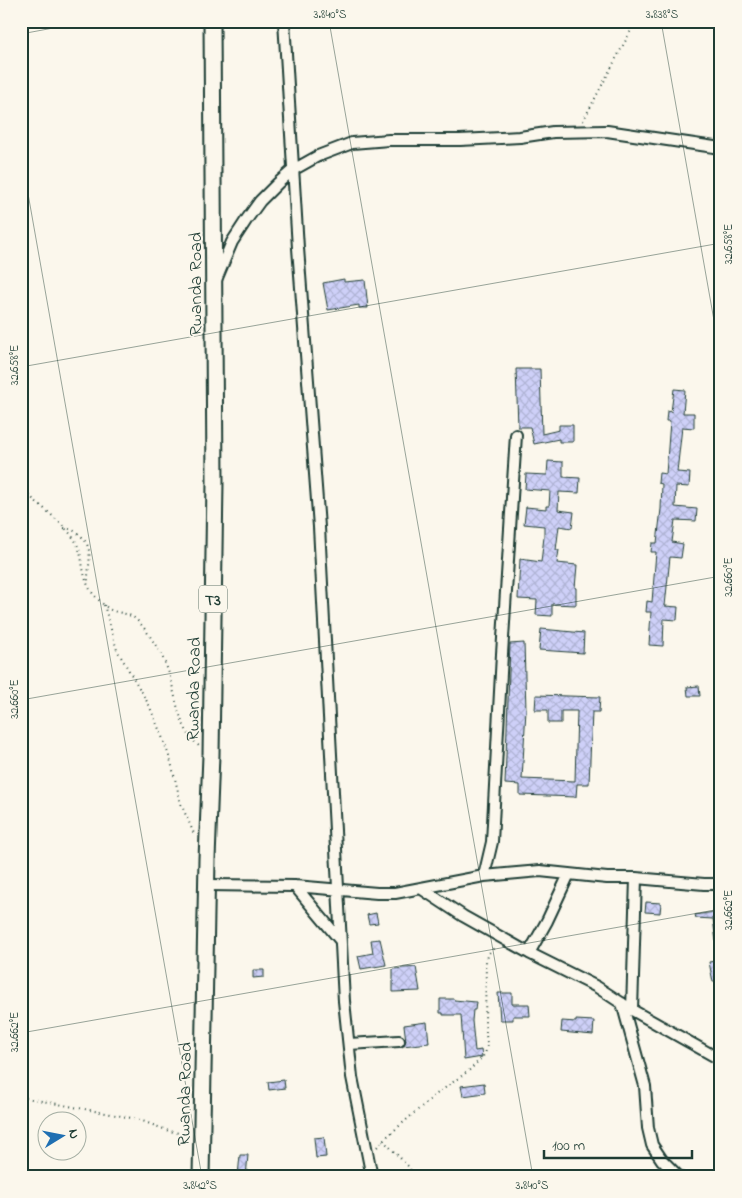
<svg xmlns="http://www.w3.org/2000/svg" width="742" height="1198" viewBox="0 0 742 1198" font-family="'Indie Flower',sans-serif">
<defs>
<pattern id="building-cross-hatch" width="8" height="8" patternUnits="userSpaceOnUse" patternTransform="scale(1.25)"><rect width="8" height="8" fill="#ced0f8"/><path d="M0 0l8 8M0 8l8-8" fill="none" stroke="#b0b4d5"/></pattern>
</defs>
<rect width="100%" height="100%" fill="#fbf7ec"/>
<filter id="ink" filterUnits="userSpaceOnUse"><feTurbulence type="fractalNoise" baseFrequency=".02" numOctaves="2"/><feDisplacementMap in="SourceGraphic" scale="10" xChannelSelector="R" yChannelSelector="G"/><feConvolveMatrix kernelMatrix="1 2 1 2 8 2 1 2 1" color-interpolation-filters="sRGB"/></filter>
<g filter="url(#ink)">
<path fill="url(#building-cross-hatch)" stroke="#1f3d34" d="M344 279V282L365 280 368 308H359V305L328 310 323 283Z
M516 369H540L542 434 559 430V425H573V442H559V439L534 444 530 427H518Z
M674 389 685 390 683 413H694V428L682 427 677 472 690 473 689 487 676 486 675 507 697 509 696 521 675 520 672 542 683 544 681 558 670 557 665 606 678 607 677 620 664 619 663 646 649 645 651 612H646L647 601 652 602 656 552H651L652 543H657L661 509 662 484 658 483 659 473 666 474 670 421H666L667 411 671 412Z
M548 461 563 462V477L580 478 579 493 559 492 558 510 574 512 572 528 559 526 556 550H559L557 563 577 565 575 588H576V605L552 604V616L536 615 537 600 518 599 520 559 541 562 544 537V526L524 524 526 507 546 509V506H549L550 491 525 489 526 474 547 475Z
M541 629 584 633 583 653 539 650Z
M524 643 526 710 522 779 575 781 577 711H561V723H548V710H535L536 695 600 697 599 712H592L589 784H577L576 797 520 795V785L505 784 510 644Z
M699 686 700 696H688L687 687Z
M646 902 661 903 660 913 645 912Z
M721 911V942H716L713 919 696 918 695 915Z
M376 913 378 923 369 924 367 915Z
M380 939 386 965 361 969 358 956 373 953 371 940Z
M721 960V981L713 982 709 962Z
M416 967 420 991 393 992V969Z
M253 970H264V977L253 978Z
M498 993H512V1004H529L530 1016H513V1020H500Z
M440 999H454V1000L476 1002 475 1010H473L472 1021 475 1051 481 1050 482 1057 464 1060 461 1015H443V1013H440Z
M576 1020 594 1021 593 1035 561 1032 562 1021 576 1022Z
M427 1022 429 1043 403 1046 406 1041 404 1025Z
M284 1080 285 1088 269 1090 268 1082Z
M484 1083 485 1093 463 1096 461 1086Z
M324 1137 326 1157 316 1158 314 1138Z
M240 1155H248L246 1177 238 1176Z"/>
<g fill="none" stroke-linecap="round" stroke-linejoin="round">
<g stroke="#1f3d34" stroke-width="14">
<path id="minor" d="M284 21 298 248 319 527 344 1001 352 1077 372 1177
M216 280 232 242 247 219 260 201 278 183 293 170 318 156 352 143 389 140H460L520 137 553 132 607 131 721 148
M484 876 492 842 502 654 516 435
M207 885 295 886 377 893H395L484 876 540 871 607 878H636L704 884H721
M295 886 340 940
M422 889 463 916 529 953 597 987 632 1010 721 1060
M529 953 547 921 569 874
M622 1003 645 1086 648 1128 652 1145 662 1160 679 1177
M632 1010 636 878
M349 1044 399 1041"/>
</g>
<g stroke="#1f3d34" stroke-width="19">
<path id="highway" d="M201 1177 207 859 211 755 215 482 212 21"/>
</g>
<path stroke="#1f3d34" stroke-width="2" stroke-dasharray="1 4" stroke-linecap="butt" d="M583 121 636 21
M21 489C36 502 67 526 76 542 85 559 80 578 94 595 99 600 105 607 111 610 118 613 126 613 133 617 144 625 154 642 160 653 178 683 172 722 199 746
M64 528C72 529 76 531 82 537 95 551 87 566 88 584
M104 605 117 650 149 705 163 739 171 762 181 804 195 836
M21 1097 137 1119 169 1131 189 1135
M383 1140 409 1167 414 1177
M377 1147 383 1140 434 1096 471 1069 485 1054 487 1046 485 1022 486 962 489 953 496 946"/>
<use href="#minor" stroke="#fbf7ec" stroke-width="10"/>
<use href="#highway" stroke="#fbf7ec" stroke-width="15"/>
</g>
</g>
<path fill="none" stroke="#1f3d34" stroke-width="1" stroke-opacity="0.45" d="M329 21 533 1177M661 21 721 360M21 34 91 21M21 154 202 1177M21 367 721 243M21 700 721 576M21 1033 721 909"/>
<g text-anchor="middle" stroke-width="4" stroke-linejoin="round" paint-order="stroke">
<rect fill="#fbf7ec" stroke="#61756b" stroke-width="1" x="199" y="585.5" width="28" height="27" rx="4"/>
<g font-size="16" font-weight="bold" fill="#1f3d34">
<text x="213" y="605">T3</text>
</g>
<g font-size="18" fill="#1f3d34" stroke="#fbf7ec">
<text transform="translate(195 284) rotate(-90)" y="6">Rwanda Road</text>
<text transform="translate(193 689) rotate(-89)" y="6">Rwanda Road</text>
<text transform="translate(184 1094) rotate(-89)" y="6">Rwanda Road</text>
</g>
</g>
<rect width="742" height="1198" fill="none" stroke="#fbf7ec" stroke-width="55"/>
<g transform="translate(62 1136) rotate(80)"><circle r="24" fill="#fbf7ec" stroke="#a3ada2"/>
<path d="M0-4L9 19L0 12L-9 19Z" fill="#1f6fb2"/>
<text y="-8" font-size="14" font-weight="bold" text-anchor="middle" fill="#1f3d34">N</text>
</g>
<path d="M544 1150v8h148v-8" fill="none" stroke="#1f3d34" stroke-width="2.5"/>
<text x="552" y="1150" font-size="15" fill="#1f3d34" stroke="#fbf7ec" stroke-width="4" paint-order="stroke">100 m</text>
<rect x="28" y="28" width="686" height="1142" fill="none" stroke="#1f3d34" stroke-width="2"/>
<g font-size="12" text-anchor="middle" fill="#1f3d34">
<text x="330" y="18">3.840°S</text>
<text x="662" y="18">3.838°S</text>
<text transform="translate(728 244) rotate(-90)" y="4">32.658°E</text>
<text transform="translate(14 365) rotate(-90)" y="4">32.658°E</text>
<text transform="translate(728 577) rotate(-90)" y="4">32.660°E</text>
<text transform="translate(14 699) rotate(-90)" y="4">32.660°E</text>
<text transform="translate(728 910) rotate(-90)" y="4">32.662°E</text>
<text transform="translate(14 1032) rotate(-90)" y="4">32.662°E</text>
<text x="200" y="1189">3.842°S</text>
<text x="532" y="1189">3.840°S</text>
</g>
</svg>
